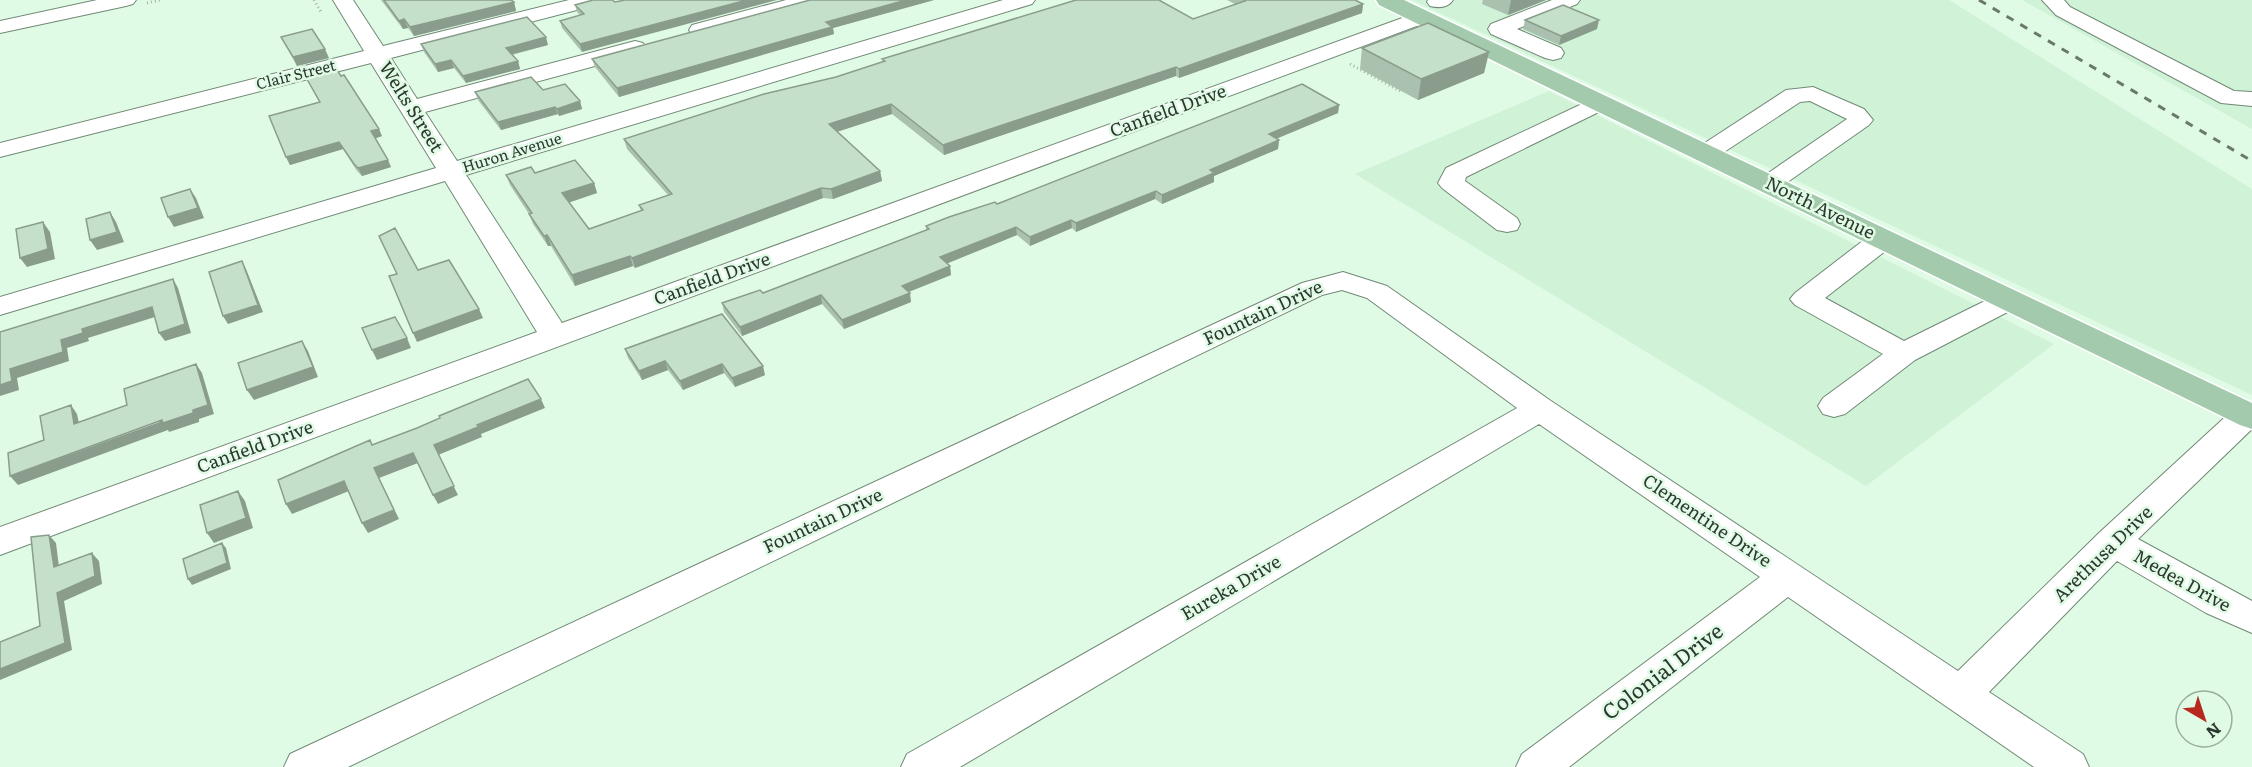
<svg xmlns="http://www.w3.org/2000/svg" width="2252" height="767" viewBox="0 0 2252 767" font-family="Literata,serif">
<rect width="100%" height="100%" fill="#e0fbe5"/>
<path fill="#d0f2d7" d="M1412 0H1949L2252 189V395Z
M2022 0H2252V129Z
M1549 91 2054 344 1866 486 1355 174Z"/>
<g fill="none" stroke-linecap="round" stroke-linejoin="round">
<g stroke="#718976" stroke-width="2">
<path id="minor" d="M97 0H136L133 4 126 6 0 33V21Z
M333 0H353L383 46 569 0H603L600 4 391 58 417 99 635 41 643 43 646 48 643 53 425 112 457 161 1003 0H1035L1032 4 466 175 562 323 1416 13 1423 11 1430 13 1433 17 1430 21 0 555V527L537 332 445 181 0 315V297L436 168 371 63 0 157V143L364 51Z
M786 0H819L816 4 700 36 692 35 689 30 692 25Z
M1428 0H1453C1448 8 1438 8 1430 6L1427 2Z
M1552 0H1580L1577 4 1517 29 1561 48 1564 53 1561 58 1553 60 1545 58 1491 34 1488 29 1491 24Z
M2042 0H2064L2070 7 2234 91 2252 92V106L2221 103 2056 15Z
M1813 87 1864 109 1873 120 1869 125 1779 188 1770 191 1761 188 1757 183 1761 178 1847 119 1810 101 1800 102 1715 158 1706 160 1697 158 1694 153 1697 148 1786 90Z
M1601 95 1609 97 1613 102 1609 107 1466 177 1465 181 1517 218 1520 224 1517 230 1507 232 1497 230 1442 188 1438 183 1446 168Z
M1883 231 1893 233 1897 239 1893 245 1825 298 1904 341 1999 294 2009 291 2019 294 2024 300 2019 306 1915 360 1845 414 1834 417 1823 414 1818 406 1823 398 1883 354 1795 305 1790 299 1795 293 1873 233Z
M1343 272 1387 286 1551 401 1958 671 2100 532 2236 407 2247 404 2252 405V429L2138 539 2252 601V633L2206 613 2117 561 1989 692 2083 754 2089 767H2034L1788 597 1569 767H1516L1522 754 1760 577 1539 424 960 767H901L907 754 1517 408 1367 298 1342 290 1322 295 348 767H284L290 754 1302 283Z"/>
</g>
<g stroke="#fff" stroke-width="3">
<path id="major" d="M1376 0H1404L2252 403V429L2240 425 1379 5Z"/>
</g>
<path stroke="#9fb3a3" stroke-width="3" stroke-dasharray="1 3" stroke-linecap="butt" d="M314 0 321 12
M147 3 160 0
M1350 64 1402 92"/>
<use href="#minor" fill="#fff" fill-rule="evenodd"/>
<use href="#major" fill="#a4caad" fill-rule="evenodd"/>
<path stroke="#69796c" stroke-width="3" stroke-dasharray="8 8" stroke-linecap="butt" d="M1979 0 2252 161"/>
</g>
<path fill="#a9c1ae" d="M381 0H511L514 2 516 11 414 36 408 28 403 29Z
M593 0 582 52 562 28 560 21 580 15 577 12 575 5Z
M810 0H934L833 28 834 34 619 97 595 67 592 59Z
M1227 0H1355L1363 4 1362 13 1179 78 1176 76 944 155 892 114 837 132 880 171 882 181 833 199 823 198 635 268 633 266 575 286 551 246H548L533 224 529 214 510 185 506 175 535 173 594 183 597 193 568 202 589 229 641 211 639 205 668 195 627 149 624 139 836 77 883 62 882 59 1193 19 1235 4Z
M1483 0H1546L1508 15 1482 4Z
M1525 20 1597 29 1559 45 1523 29Z
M281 37 329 58 297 66Z
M421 44 548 45 512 55 518 61 520 69 466 83 454 68 438 72 424 52Z
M1362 48 1489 52 1484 73 1418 100 1360 69Z
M304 74 382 136 375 138 391 167 362 176 357 171 343 149 290 165 286 157 319 102Z
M543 90 580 101 582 109 559 116 558 114 501 130 478 100 475 92Z
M1339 105 1338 113 1276 139 1279 140 1278 149 1214 176V182L1162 204 1155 199 1076 232 1072 228 1030 246 1017 235 947 263 950 266 951 275 909 292 911 302 844 329 822 304 742 336 724 312 722 303 763 293 926 230V226L997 204Z
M722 314 765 375 735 387 724 373 683 390 668 370 642 380 628 358 625 349Z"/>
<path fill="#8a9d8d" d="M747 0H777L582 52 580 44Z
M906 0H934L833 28 834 34 619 97 617 88 826 22Z
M1511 0H1546L1508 15Z
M514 2 516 11 414 36 410 27Z
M1363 4 1362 13 1179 78V69Z
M404 19 408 28 403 29 399 21Z
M1599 20 1597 29 1559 45 1561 36Z
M546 37 548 45 509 55 506 48Z
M325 49 329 58 297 66 293 57Z
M1489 52 1484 73 1418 100 1421 79Z
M451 60 454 68 438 72 435 64Z
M518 61 520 69 466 83 463 76Z
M1176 67V76L944 155 943 145Z
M580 101 582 109 559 116 557 109Z
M891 104 892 114 830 134 829 124Z
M1339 105 1338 113 1268 142 1269 134Z
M555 107 558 114 501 130 498 122Z
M379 129 382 136 374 139 371 131Z
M1279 140 1278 149 1214 176V182L1162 204V195L1210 170Z
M339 142 343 149 290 165 286 157Z
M388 160 391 167 362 176 358 168Z
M880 171 882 181 833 199 831 189Z
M594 183 597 193 565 204 562 193Z
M821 188 823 198 635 268 632 258Z
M190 189 196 198 204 218 174 227 168 217Z
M1156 191 1155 199 1076 232V223Z
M110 212 116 222 124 242 97 250 90 240Z
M1071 220 1072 228 1030 246V237Z
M43 222 50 232 55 259 27 267 20 258Z
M1016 227 1017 235 941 266 940 257Z
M547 235 551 246H548L544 236Z
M630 256 633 266 575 286 572 275Z
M242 261 246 269 263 312 228 324 223 316Z
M950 266 951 275 903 294 902 286Z
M173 279 178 288 191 333 165 341 159 333Z
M910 293 911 302 844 329 842 320Z
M821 295 822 304 742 336 740 327Z
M152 307 158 316 88 338 89 341 67 348 69 361 17 378 19 390 0 396V385L10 369 61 340 82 329Z
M479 309 483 318 417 342 413 333Z
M407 338 411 348 377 360 372 350Z
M302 341 308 351 318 377 254 400 247 390Z
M665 361 668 370 642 380 639 371Z
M196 364 202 373 214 414 199 419V422L169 432 168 430 18 485 10 476 193 410Z
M722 364 724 373 683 390 680 381Z
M763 366 765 375 735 387 732 378Z
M541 399 545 408 481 434 482 437 438 455 458 495 438 504 433 495 434 445 477 425Z
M71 405 77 414 81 433 74 424Z
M413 453 418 463 379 478 399 519 368 533 362 523 374 468Z
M344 481 349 491 292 514 286 504Z
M238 491 245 501 253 528 214 543 207 533Z
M49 535 56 543 60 575 54 567Z
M222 543 226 548 231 569 192 585 188 579Z
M92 553 99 561 102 584 64 601 72 650 0 680V669L65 643 57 593Z"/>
<path fill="#c5e0ca" stroke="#8a9d8d" stroke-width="1.5" d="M384 0H511L514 2 410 27 404 19 399 21Z
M593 0H612L615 2 625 0H747L580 44 560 21 584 14 575 5Z
M810 0H906L826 22 832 27 617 88 592 59Z
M1076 0H1159L1193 19 1245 1 1244 0H1355L1363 4 1179 69 1176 67 943 145 891 104 829 124 880 171 831 189 821 188 632 258 630 256 572 275 547 235 544 236 529 214 532 213 506 175 531 167 535 173 575 160 594 183 562 193 589 229 643 210 639 205 672 194 624 139 764 94 836 77 885 61 882 59Z
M1563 5 1599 20 1561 36 1525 20Z
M527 17 546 37 506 48 518 61 463 76 451 60 435 64 421 44Z
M1428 23 1489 52 1421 79 1362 48Z
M312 29 325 49 293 57 281 37Z
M335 67 341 76 344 75 379 129 371 131 388 160 358 168 354 164 339 142 286 157 269 116 320 102 304 74Z
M531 77 543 90 565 84 580 101 557 109 555 107 498 122 475 92Z
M1302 84 1339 105 1269 134 1279 140 1210 170 1214 173 1162 195 1156 191 1076 223 1071 220 1030 237 1016 227 940 257 950 266 902 286 910 293 842 320 821 295 740 327 722 303 760 290 763 293 929 229 926 226 949 217 995 202 997 204Z
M190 189 198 208 168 217 161 198Z
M110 212 117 232 90 240 86 219Z
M43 222 48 249 20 258 16 229Z
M395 228 418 270 449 260 479 309 413 333 389 276 397 274 379 236Z
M242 261 258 305 223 316 209 272Z
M173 279 185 324 159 333 152 307 82 329 83 333 61 340 63 352 10 369 12 381 0 385V332Z
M722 314 763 366 732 378 722 364 680 381 665 361 639 371 625 349Z
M395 317 407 338 372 350 362 328Z
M302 341 313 367 247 390 238 363Z
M196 364 208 405 193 410V413L163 423 162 420 10 476 8 453 44 440 40 416 71 405 74 424 127 405 124 389Z
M528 379 541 399 477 425 478 427 434 445 454 486 433 495 413 453 374 468 394 510 362 523 344 481 286 504 278 480 370 440 372 445 417 428 440 418 439 416Z
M238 491 246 518 207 533 200 505Z
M49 535 54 567 92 553 95 576 57 593 65 643 0 669V642L40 626 31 537Z
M222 543 227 563 188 579 183 559Z"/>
<g text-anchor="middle" stroke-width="5" stroke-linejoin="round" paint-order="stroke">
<g font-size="15" fill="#2d372f" stroke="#e0fbe5">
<text transform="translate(296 75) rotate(-14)" y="5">Clair Street</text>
<text transform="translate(512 153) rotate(-17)" y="5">Huron Avenue</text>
</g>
<g font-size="18" fill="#2d372f" stroke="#e0fbe5">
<text transform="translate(411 107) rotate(58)" y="6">Welts Street</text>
<text transform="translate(1168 111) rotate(-20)" y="6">Canfield Drive</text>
<text transform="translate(1820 208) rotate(26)" y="6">North Avenue</text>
<text transform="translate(712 279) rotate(-20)" y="6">Canfield Drive</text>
<text transform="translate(1263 313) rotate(-25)" y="6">Fountain Drive</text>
<text transform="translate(255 447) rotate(-20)" y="6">Canfield Drive</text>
<text transform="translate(823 521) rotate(-25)" y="6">Fountain Drive</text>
<text transform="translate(1707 521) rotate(34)" y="6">Clementine Drive</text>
<text transform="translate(2103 554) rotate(-44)" y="6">Arethusa Drive</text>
<text transform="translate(2182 581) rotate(29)" y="6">Medea Drive</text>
<text transform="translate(1231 588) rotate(-30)" y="6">Eureka Drive</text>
</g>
<g font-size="21" fill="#2d372f" stroke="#e0fbe5">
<text transform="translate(1663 672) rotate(-37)" y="7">Colonial Drive</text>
</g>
</g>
<g transform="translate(2204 719) rotate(141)"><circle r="28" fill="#e0fbe5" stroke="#98ad9c" stroke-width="1.5"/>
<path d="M0-4.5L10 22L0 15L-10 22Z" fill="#b7291f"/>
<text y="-9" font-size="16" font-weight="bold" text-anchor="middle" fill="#2d372f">N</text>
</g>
</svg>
